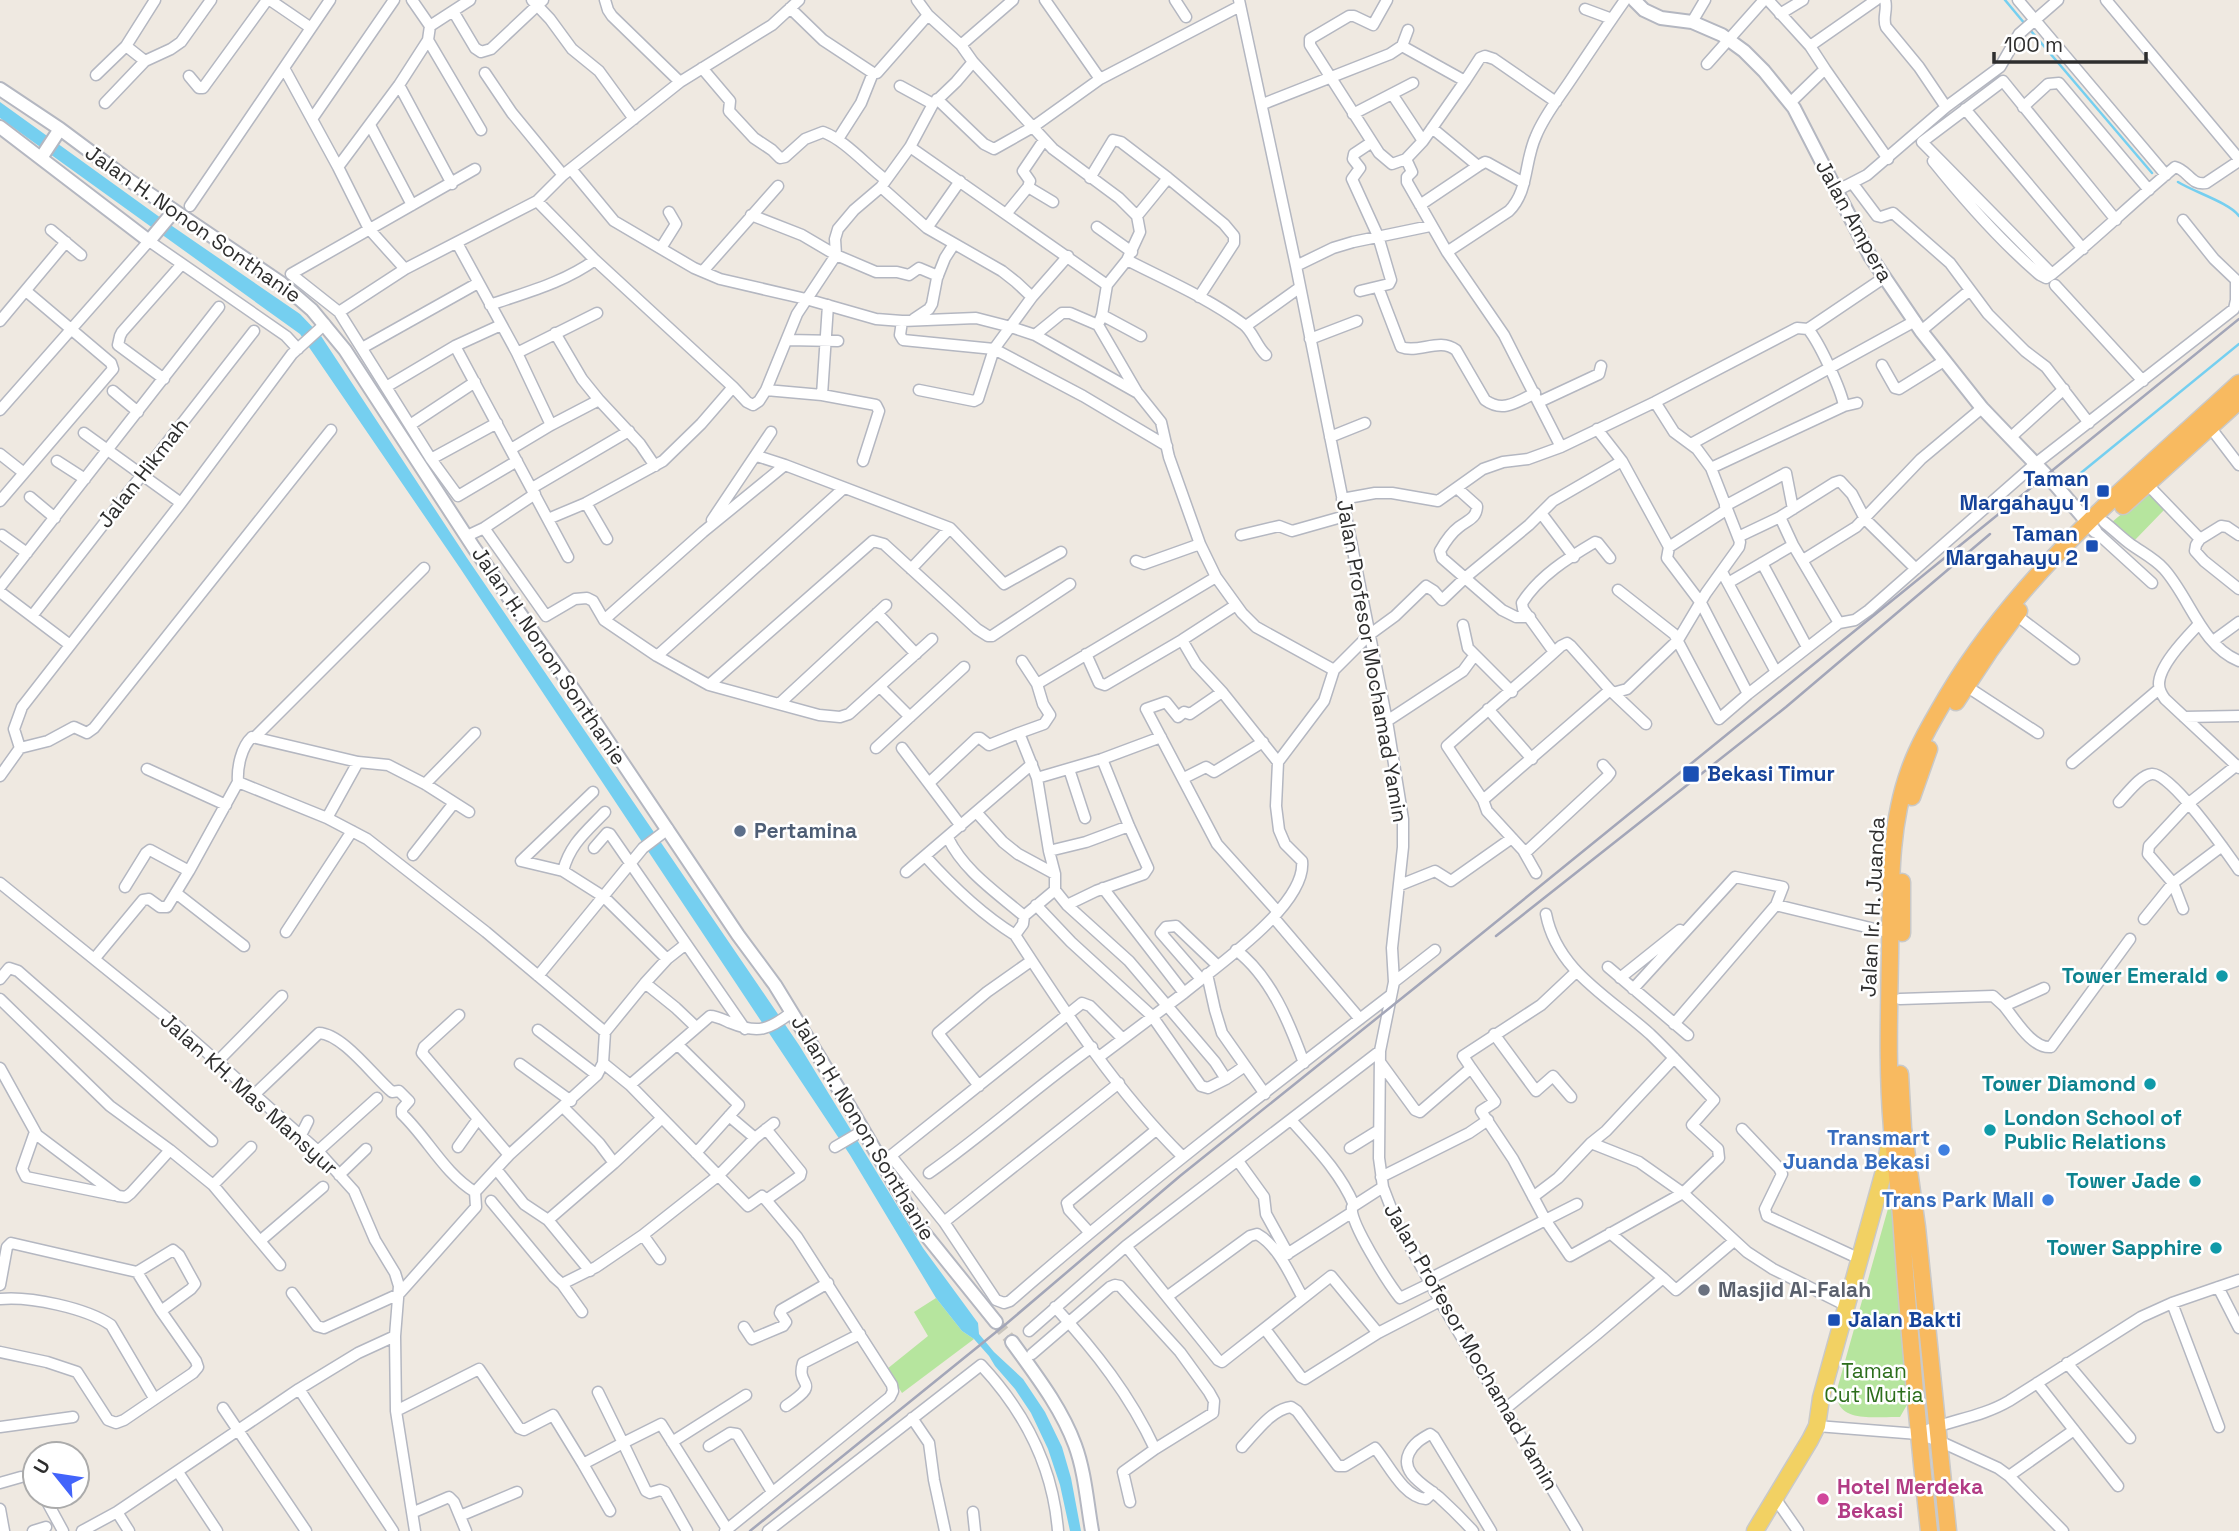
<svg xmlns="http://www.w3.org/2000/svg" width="2239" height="1531" viewBox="0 0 2239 1531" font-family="'Space Grotesk',sans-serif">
<rect width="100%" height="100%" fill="#efe9e1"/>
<path fill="#b6e59e" d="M2148 492 2164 510 2134 541 2112 522Z
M1891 1198 1908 1403 1900 1417C1883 1416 1845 1423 1838 1402 1837 1398 1838 1390 1838 1386Z
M936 1298 962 1331 974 1339 902 1393 887 1369 928 1336 914 1312Z"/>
<path fill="#75cff0" d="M0 102 172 226 300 314 321 336 467 558 799 1045 923 1248 978 1323 979 1334 994 1352 1023 1379 1045 1412 1062 1447 1071 1478 1081 1531H1070L1060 1485 1048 1449 1031 1413 1015 1389 995 1366 989 1356 974 1339 962 1331 936 1298 850 1155 460 568 300 334 0 118Z"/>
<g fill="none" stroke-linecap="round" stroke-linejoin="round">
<path stroke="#75cff0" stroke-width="2.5" d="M2005 0 2025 24
M2031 31 2152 173
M2178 182C2194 192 2230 203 2239 216
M2071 481 2239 344"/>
<path stroke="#c8c4bd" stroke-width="12" stroke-dasharray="12 6" stroke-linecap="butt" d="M996 1322 1012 1342"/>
<g stroke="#b4b7c1" stroke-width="13">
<path id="minor" d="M270 0 311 28
M412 0 430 26 470 0
M532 0 550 19 572 49 599 71 634 119
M605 0 608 10 612 16 680 82
M917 0 928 15 961 45 973 62 1053 149 1119 198 1137 216 1140 232 1127 260 1107 285 1102 315 1098 325 1137 392 1161 422 1169 457 1200 544 1216 577 1242 613 1256 627 1334 670
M1045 0 1100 79
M1175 0 1186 17
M1239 0 1296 266 1387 721 1403 819V847L1392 948 1394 982 1380 1051 1379 1158 1383 1187 1396 1221 1440 1301 1577 1531
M1387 0 1373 25 1354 16H1349L1310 39V45L1379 153 1392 164 1406 159 1412 172 1407 177V182L1447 252 1504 335 1561 447
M1768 0 1810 46 1825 69 1790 103
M1885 0C1888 10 1882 18 1886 27L1919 67 1946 107
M2018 0 2166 175
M2106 0 2239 159
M790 8 823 40 873 73H877L928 15
M1585 9 1612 19
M453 11 475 48 481 52 491 49 543 0
M1780 14 1803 0
M1692 22 1705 0
M428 40 481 130
M961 45 1013 0
M1402 46 1465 81 1423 141 1406 159
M1810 46 1876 0
M145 61 126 46 155 0
M1707 64 1764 0
M284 68 338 167 369 229 405 269
M702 68 730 101 729 111 754 138 772 150 780 158 785 157 805 139 823 132C845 140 867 166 886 180
M1825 69 1888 159
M485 73 512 113 563 175
M96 75 126 46
M189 76 199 88H203L267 0
M1465 81 1480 58 1485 56 1494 59 1556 102
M399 85 452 184
M900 86 933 104
M1392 94 1423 141
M937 99 984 144 994 149 1033 127 1100 79 1240 6
M105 103 145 61 171 49 181 42 211 0
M1263 104 1390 54 1402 46 1408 30
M2023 107 2048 84 2059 83 2149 190
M1965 109 2083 249
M1353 114 1413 83
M312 119 394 0
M370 125 412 205
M1432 128 1478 166 1485 162 1488 163 1524 183
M838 139 861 103 873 73
M910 147 1107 285
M1933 161C1966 202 2000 241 2040 275L2046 278 2052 274
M338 167 399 85 428 40 430 26
M475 169 291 274 339 312 431 459 458 496 517 461
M571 169 614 221 694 268 720 279 806 299 876 319 902 321 976 318 1011 327 1035 335 1136 392
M1090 178 1113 140 1121 142 1168 178
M1853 184 1877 216 1881 217 1893 213 1950 263 1988 314 2025 351 2046 367 2089 423
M881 187 927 228 1002 271 1016 282 1032 297
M1028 187 1030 181 1023 171 1044 140
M1838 190 1867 175 1946 107 2000 67 2019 34 2058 0
M537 201 595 260 733 387 747 402 753 405 759 401 766 390 797 314 836 255 835 239 838 229 854 210 881 187 910 147 933 104 956 82 973 62
M1420 205 1478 166
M190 206 330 0
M1006 214 1028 187 1053 202
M751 215 802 235 836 255 876 272H897L909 275 919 268 938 276
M1137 216 1168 178 1224 224 1234 236V243L1199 297
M2116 220 2003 81 1922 142 2052 274C2094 240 2133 202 2175 167 2188 170 2191 186 2206 183L2239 161
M1097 227 1132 252
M927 228 960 181
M51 230 81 255
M457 243 517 353 551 425 599 400 640 444 655 466
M661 248 676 224 669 212
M1447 252 1509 211C1529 191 1524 162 1536 136 1544 116 1558 99 1570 81 1588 54 1606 27 1625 0
M1127 260C1166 280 1208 298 1243 324 1253 331 1256 346 1266 355
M1296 266 1333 248 1353 242 1430 226
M703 271 778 186
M2055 285 2143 381
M1378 287 1401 347C1419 354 1439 337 1456 350L1485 400C1503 413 1517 402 1535 393
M1360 291 1389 284 1391 280 1378 236 1352 179 1360 168 1353 159 1354 154 1372 142
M490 305C527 292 563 283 595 260
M339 312 405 269 537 201 563 175 680 82 772 25 799 0
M1102 315 1141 336
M914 319 929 309 932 304 937 278 945 258 954 244
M0 321 66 242
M902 321 900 335 903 340 994 349 1083 396 1167 446
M1246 326 1299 288
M1808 329 1885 277
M1921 331 1970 290
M555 333 582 379 599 400
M1035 335 1062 313H1070L1098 325
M1310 339 1357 321
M787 340 838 341
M455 346 568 557
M362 348 478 283
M517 353 597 313
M1882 365 1895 388 1899 389 1944 361
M164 379 118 345 120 336 122 332 182 264
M386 387 455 346 501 325
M766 390 822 395 876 405 879 411 863 461
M919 390 974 401 978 399 994 349 1032 297 1068 256
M113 391 138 412
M822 395 828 305
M1539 402 1599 374 1601 366
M0 410 149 241 286 336 298 349
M410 425 475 382
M2210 427 2239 465
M1597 429 1622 461 1669 547 1667 558 1701 603 1748 694
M84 433 181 503
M1330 437 1365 423
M2011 437 2064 389
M1691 444 1915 321
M511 449 551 425
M0 454 24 473
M757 456 785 465
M431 459 497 423
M57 461 85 479
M1711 468 1844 406 1857 403
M2147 484 2200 539 2221 526 2227 527 2239 535
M532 488 629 431
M1458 489 1477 506C1477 518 1468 520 1459 527 1451 533 1445 542 1440 551L1442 558 1502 610 1516 617H1530
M30 497 55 518
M1342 499 1375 493H1392L1438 501 1483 469 1503 462 1528 459 1561 447 1655 402 1797 328 1808 329C1819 342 1841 389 1844 406
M0 501 113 369 111 363 26 291
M586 503 607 539
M1725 506 1786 473 1793 509
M1541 513 1574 557
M1780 517 1793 545 1839 623
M548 519 586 503 663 461 701 424 733 387
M712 520 771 432
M2104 522C2113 529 2121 537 2129 543 2141 552 2154 558 2164 569 2190 598 2201 645 2239 661
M484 528 546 616 575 599 587 598 593 601 604 620 657 656 709 685 819 715 840 717 849 714 932 639
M2095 531 2152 583
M2 535 27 553
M1241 535 1279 526 1292 531 1345 516
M467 536 484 528 535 494
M1738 537 1780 517 1834 483 1840 481 1852 494 1865 519 1916 569
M2200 539 2196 545 2195 551 2204 561 2239 589
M1669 547 1726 510
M1803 560 1856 527 1921 459 1982 408
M1136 561 1144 564 1200 544
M1762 563 1807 647
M911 569 950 528
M1722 572 1776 672
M1728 583 1793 545
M0 587 219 307
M1618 590 1674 634 1719 719 1748 694 1839 623 1855 620 1869 610 2035 464 2234 309 2236 300V280L2214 259 2183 220
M0 592 70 645
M877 613 916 654
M2016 615 2074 659
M32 616 254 331
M604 620 703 532 785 465 950 528 1004 584 1061 552
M2199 624C2187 637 2159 665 2159 684 2159 690 2162 695 2165 699L2239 768
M1463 625 1468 648 1512 692
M1182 640 1196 664 1223 693 1278 762
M2213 641 2239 622
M1554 652 1523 609 1522 603C1539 576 1568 558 1595 542L1598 543 1610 558
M1086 654 1099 683 1105 685 1182 640 1236 605
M657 656 844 488
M1022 661 1037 684
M709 685 873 541 884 544 977 629 988 636H992L1070 584
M1966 686 2038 733
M880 687 910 717
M1222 692 1190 714 1184 712 1178 717 1166 702 1146 709 1217 844 1278 912
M1613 693 1627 689 1678 640 1706 593 1739 547 1740 542 1711 468 1697 449 1674 432 1655 402
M779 704 886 605
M1488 709 1532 759
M2184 717 2239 716
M1387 721 1463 671 1474 656
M255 737 424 568
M20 748 48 741 74 727 87 733 94 728 331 430
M876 748 964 667
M902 748 961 826
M2072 763 2159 689
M147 769 226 805
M1069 769 1085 818
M0 776 20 748 14 729 22 707 181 503 292 354 325 324
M1037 778 1102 759 1161 737
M1184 778 1206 767 1214 772 1263 742
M238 782 327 818 367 839 486 932 605 1032
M929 783 977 738H980L989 745 1019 733
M425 784 475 733
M593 792 521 861 563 871 604 897 667 959
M1483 800 1447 746C1485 712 1524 680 1561 646L1567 643 1571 646 1610 690 1646 724
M2119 802C2127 794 2140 775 2152 774 2171 772 2227 853 2239 870
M977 813 1003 842 1018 854 1055 874
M327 818 358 762
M948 838C964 871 996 892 1024 916L1055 890V874L1049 851 1037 778 1019 733 1044 724 1050 715 1043 704 1037 684 1216 577
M594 848 607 833 610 834 745 1029
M1049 851 1086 842 1129 826
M1525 853 1607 777 1610 773 1603 765
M413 855 454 803
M925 856C952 886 981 914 1015 935
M563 871C570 844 586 832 605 812
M906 872 1032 764
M1536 873 1523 850 1487 811 1483 800 1610 690
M0 883 177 1026 318 1151 354 1191 375 1240 395 1273 399 1286 395 1336 396 1411 415 1531
M1400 885 1435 871 1451 881 1512 838
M125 887 146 853 150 850 189 871
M1103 888 1184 993C1215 967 1307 905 1302 861L1285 844 1279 830 1276 806 1278 762 1324 701 1334 670 1369 635 1395 616 1426 586 1434 591 1442 600 1466 577 1529 525 1553 501 1622 461
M1055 890 1067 905 1129 961 1215 1062 1226 1079
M176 893 244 946
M1036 905 1071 942 1152 1016 1201 1086 1208 1088 1226 1079 1245 1066
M1067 905 1096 891 1144 874 1148 868 1129 826 1102 759
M2183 909 2173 883 2148 854 2149 846 2189 803 2237 765
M1024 916 1023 924 1015 935C1065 1012 1117 1092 1183 1157
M1274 918 1360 1019
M2144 919 2173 883 2222 846
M286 932 352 831
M1236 950C1271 977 1289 1022 1304 1063
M95 958 143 900 149 899 160 907H167L189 871 238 782C237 768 241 747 252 737L358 762 388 765 425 784 469 812
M1608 967 1688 1035
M1207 974 1215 1010 1222 1033 1265 1094
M538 976 643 848 668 829
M1620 978 1680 930
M0 979 9 968 18 971 212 1141
M1201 979 1161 933 1166 927 1176 926 1218 966
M1394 982 1435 950
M645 983 676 1008 696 1027
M1633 989 1735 877 1783 887 1776 905
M0 999 110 1106 170 1150 213 1185 280 1265
M1900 999 1993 996 2004 1006 2044 988
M2004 1006C2015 1019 2032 1049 2051 1047L2130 939
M459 1015 424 1047 422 1053 509 1155
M1674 1024 1776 905 1891 933
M538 1030 597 1075
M1494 1034 1536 1091 1553 1076 1571 1097
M678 1045 739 1105 696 1153
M1099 1057 1184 993
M217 1062 282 996
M1380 1062 1415 1110 1420 1112 1471 1068 1463 1056 1541 1005 1576 972
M603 1063 630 1085 748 1206 762 1196 766 1200 797 1237 892 1385 893 1391 890 1397 725 1531
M520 1064 571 1101
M0 1068 37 1135 118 1196 126 1197 131 1193 170 1150
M1471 1068 1495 1102 1481 1111 1513 1159 1546 1221 1570 1256 1683 1193 1719 1158 1718 1149 1692 1125 1714 1100C1693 1078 1672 1055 1650 1034 1609 997 1557 971 1546 914
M630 1085 710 1016C717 1016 724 1020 731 1023 758 1034 769 1030 792 1012
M979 1086 938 1033 987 992 1031 961
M254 1095 319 1033C343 1034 374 1077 392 1092L399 1091 409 1101 402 1109V1114C428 1139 444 1173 475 1192
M729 1116 755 1138
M1291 1120C1314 1146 1340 1172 1354 1205
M1742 1129 1779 1168 1782 1174 1765 1209 1767 1216 1860 1259
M35 1132 22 1169 26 1177 114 1195
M301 1135 308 1121
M1591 1143 1639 1162 1683 1193 1747 1252 1773 1269 1845 1305
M458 1147 478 1119
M835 1147 864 1130
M1350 1148 1379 1130
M318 1151 377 1098
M891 1156 944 1222 996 1300 1004 1303 1010 1301C1133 1194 1262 1094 1391 995
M888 1158 1082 1003 1090 1006 1122 1038
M1238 1161 1264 1197 1266 1214 1288 1254
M614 1163 662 1118
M496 1169 524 1204 548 1220 590 1271
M929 1173C986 1133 1036 1087 1092 1047
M339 1175 366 1149
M1381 1177 1469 1133 1488 1120
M213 1185 251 1147
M1383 1187 1352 1207C1349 1222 1389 1284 1400 1298L1431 1283
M1533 1197 1558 1178 1591 1143 1606 1131 1674 1058
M766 1200 800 1176 801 1172 766 1129
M491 1201 554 1277 562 1284 582 1312
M548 1220 614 1163 599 1143 563 1107
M944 1222 1119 1083
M1089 1232 1069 1210 1067 1203 1156 1130
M1610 1233 1663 1278
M643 1235 719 1175 755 1138 774 1123
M260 1241 323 1187
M1126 1246 1218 1360 1222 1362 1331 1276 1378 1333 1440 1301
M1284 1256 1351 1213
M1429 1279 1577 1204
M562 1284 596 1267 643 1235 660 1259
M0 1285 7 1247 11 1243 137 1272 173 1250 179 1255 195 1284 191 1289 161 1311
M2218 1287 2239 1328
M292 1293 317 1326 324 1328 399 1294 476 1207 475 1192 509 1155 597 1075 603 1063 605 1032 645 983 667 959 686 944
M1168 1296 1250 1236 1257 1234C1279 1246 1291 1277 1303 1298
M0 1299C30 1296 86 1308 111 1325L154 1398
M2172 1303 2219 1427
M1055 1307C1095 1351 1130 1395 1155 1449L1123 1472 1130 1502
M744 1327 752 1339 783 1326 786 1322 780 1313 781 1310 828 1283
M1265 1329 1301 1377 1305 1379 1378 1333
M1029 1331 1126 1246 1380 1051
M0 1352 47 1362 77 1372 108 1420 116 1423 124 1420 193 1373 198 1367 196 1361 161 1311 137 1272
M1032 1354 1110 1287 1115 1285 1120 1286 1180 1352 1209 1392 1214 1401 1213 1413 1155 1449
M2067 1363 2130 1438
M2037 1383 2118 1486
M299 1389 393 1531
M598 1392 623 1443 583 1464 610 1511
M786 1406C824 1380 795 1388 803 1363L860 1334
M223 1408 306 1531
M1505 1409 1597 1334 1663 1278 1676 1290 1734 1241
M396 1411 479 1369 519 1428 524 1430 553 1415 583 1464
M912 1418 929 1443 934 1480 945 1531
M1817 1426 1918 1434 1939 1441 1998 1468 2009 1476 2063 1531
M0 1427 73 1417
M1918 1434C1948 1420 1980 1418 2009 1401L2141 1317 2172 1303 2239 1280
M672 1442 746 1395
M709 1446 730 1433 737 1434 772 1492
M1242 1447C1255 1433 1272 1409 1291 1407L1297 1411 1338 1466H1345L1375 1448C1388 1463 1403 1497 1426 1499L1433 1492
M178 1472 217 1531
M2009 1476 2074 1430
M0 1483 21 1477
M45 1498 63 1531
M1775 1498 1798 1531
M0 1509 4 1531
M117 1512 129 1531
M414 1512 449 1497 454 1502 466 1531
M973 1512 975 1531
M460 1516 517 1492
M33 1531 46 1527
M82 1531 117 1512 299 1389 358 1353 395 1336
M687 1531 665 1492 660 1490 650 1493 646 1491 623 1443 661 1424 727 1529
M768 1531 981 1365C1024 1411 1053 1467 1058 1531
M1473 1531C1463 1520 1452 1509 1441 1499 1428 1487 1399 1474 1409 1453 1414 1443 1421 1439 1430 1434L1434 1437 1491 1531"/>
</g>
<g stroke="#b4b7c1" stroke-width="16">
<path id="tertiary" d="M1634 0 1644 10 1661 18 1692 22 1722 35 1744 51 1764 71 1794 108 1870 256 1921 331 1982 408 2052 481 2095 531
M0 89 60 129 123 176 281 283 312 310 345 350 474 548 575 692 738 935 775 985 849 1106 921 1229 996 1322
M0 127 149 241 174 211
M41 158 60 129
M1012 1342C1035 1374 1061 1407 1075 1445 1085 1472 1087 1503 1092 1531"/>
</g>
<g stroke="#c9c9c9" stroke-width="19">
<path id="primary" d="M1755 1531 1810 1440 1817 1426 1821 1398 1886 1164 1890 1137"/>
</g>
<g stroke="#c9c9c9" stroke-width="19">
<path id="trunk" d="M2123 506 2239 401
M1956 702 1989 652 2019 611
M1912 797 1929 749
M1902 933V882
M1900 1074 1903 1128 1917 1227 1948 1531
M1929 1531C1918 1431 1909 1331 1902 1231 1900 1196 1895 1162 1892 1128 1887 1071 1889 1013 1890 955 1891 895 1888 829 1909 771 1918 745 1933 720 1947 696 2020 572 2134 480 2239 383"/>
</g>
<use href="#minor" stroke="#fff" stroke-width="10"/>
<use href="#tertiary" stroke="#fff" stroke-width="12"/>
<use href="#primary" stroke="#f2d163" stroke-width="16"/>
<use href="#trunk" stroke="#f8ba60" stroke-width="16"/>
<path stroke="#a3a6b8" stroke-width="2.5" d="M1496 936 1786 707 1990 534
M750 1531 1006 1324 1180 1176 1417 986 2239 319"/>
</g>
<g fill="#1a4fb4" stroke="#fff" stroke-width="2.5">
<rect x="2096" y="484" width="14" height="14" rx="3.5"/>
<rect x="2085" y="539" width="14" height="14" rx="3.5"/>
<rect x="1682" y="765" width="18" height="18" rx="3.5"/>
<rect x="1827" y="1313" width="14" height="14" rx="3.5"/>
</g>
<circle fill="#5c6f8a" stroke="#fff" stroke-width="2.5" cx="740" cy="831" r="7"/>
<g fill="#0f9aa8" stroke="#fff" stroke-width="2.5">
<circle cx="2222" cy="976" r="7"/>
<circle cx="2150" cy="1084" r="7"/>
<circle cx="1990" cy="1130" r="7"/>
<circle cx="2195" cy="1181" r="7"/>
<circle cx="2216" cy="1248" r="7"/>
</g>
<g fill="#3f7fe0" stroke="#fff" stroke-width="2.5">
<circle cx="1944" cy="1150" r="7"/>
<circle cx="2048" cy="1200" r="7"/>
</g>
<circle fill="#6b7280" stroke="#fff" stroke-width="2.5" cx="1704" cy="1290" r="7"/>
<circle fill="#d1479c" stroke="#fff" stroke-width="2.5" cx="1823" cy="1499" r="7"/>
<g text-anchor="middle" stroke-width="5" stroke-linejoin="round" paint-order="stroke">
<g font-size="21" fill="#2e2e2e" stroke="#fff">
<text transform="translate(1854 221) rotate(61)" y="7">Jalan Ampera</text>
<text transform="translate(193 224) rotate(35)" y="7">Jalan H. Nonon Sonthanie</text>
<text transform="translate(143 473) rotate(-52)" y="7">Jalan Hikmah</text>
<text transform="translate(549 656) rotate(56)" y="7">Jalan H. Nonon Sonthanie</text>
<text transform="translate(1372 661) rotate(80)" y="7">Jalan Profesor Mochamad Yamin</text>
<text transform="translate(1873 907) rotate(-87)" y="7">Jalan Ir. H. Juanda</text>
<text transform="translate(249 1094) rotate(42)" y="7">Jalan KH. Mas Mansyur</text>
<text transform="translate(863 1128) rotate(59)" y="7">Jalan H. Nonon Sonthanie</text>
<text transform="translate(1471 1347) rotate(60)" y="7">Jalan Profesor Mochamad Yamin</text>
</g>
<g font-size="21" font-weight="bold" fill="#164399" stroke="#fff" text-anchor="end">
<text x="2089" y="486">Taman<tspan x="2089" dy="24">Margahayu 1</tspan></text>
<text x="2078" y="541">Taman<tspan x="2078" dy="24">Margahayu 2</tspan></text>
<text x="1707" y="781" text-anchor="start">Bekasi Timur</text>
<text x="1848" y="1327" text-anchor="start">Jalan Bakti</text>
</g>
<g font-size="21" font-weight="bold" fill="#4e5e75" stroke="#fff" text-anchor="start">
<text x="754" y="838">Pertamina</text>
</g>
<g font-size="21" font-weight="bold" fill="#0d838f" stroke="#fff" text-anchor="end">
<text x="2208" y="983">Tower Emerald</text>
<text x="2136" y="1091">Tower Diamond</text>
<text x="2004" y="1125" text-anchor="start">London School of<tspan x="2004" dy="24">Public Relations</tspan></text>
<text x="2181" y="1188">Tower Jade</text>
<text x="2202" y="1255">Tower Sapphire</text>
</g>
<g font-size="21" font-weight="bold" fill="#366cbe" stroke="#fff" text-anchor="end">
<text x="1930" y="1145">Transmart<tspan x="1930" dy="24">Juanda Bekasi</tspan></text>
<text x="2034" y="1207">Trans Park Mall</text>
</g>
<g font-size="21" font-weight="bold" fill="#5b616d" stroke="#fff" text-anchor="start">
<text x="1718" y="1297">Masjid Al-Falah</text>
</g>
<g font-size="21" fill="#2c6e1b" stroke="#fff">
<text x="1874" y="1378">Taman<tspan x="1874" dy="24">Cut Mutia</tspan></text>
</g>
<g font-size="21" font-weight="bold" fill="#b23c85" stroke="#fff" text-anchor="start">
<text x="1837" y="1494">Hotel Merdeka<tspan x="1837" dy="24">Bekasi</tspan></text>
</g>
</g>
<g transform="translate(56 1475) rotate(300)"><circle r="33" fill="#ffffff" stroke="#ababab" stroke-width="2"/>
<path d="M0-5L12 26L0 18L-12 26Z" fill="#4264fb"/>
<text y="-10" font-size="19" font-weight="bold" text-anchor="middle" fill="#2e2e2e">U</text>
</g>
<path d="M1994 52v10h152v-10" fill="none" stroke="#2e2e2e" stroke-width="3.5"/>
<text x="2004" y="52" font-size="21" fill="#2e2e2e" stroke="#ffffff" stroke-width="5" paint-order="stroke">100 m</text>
</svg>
